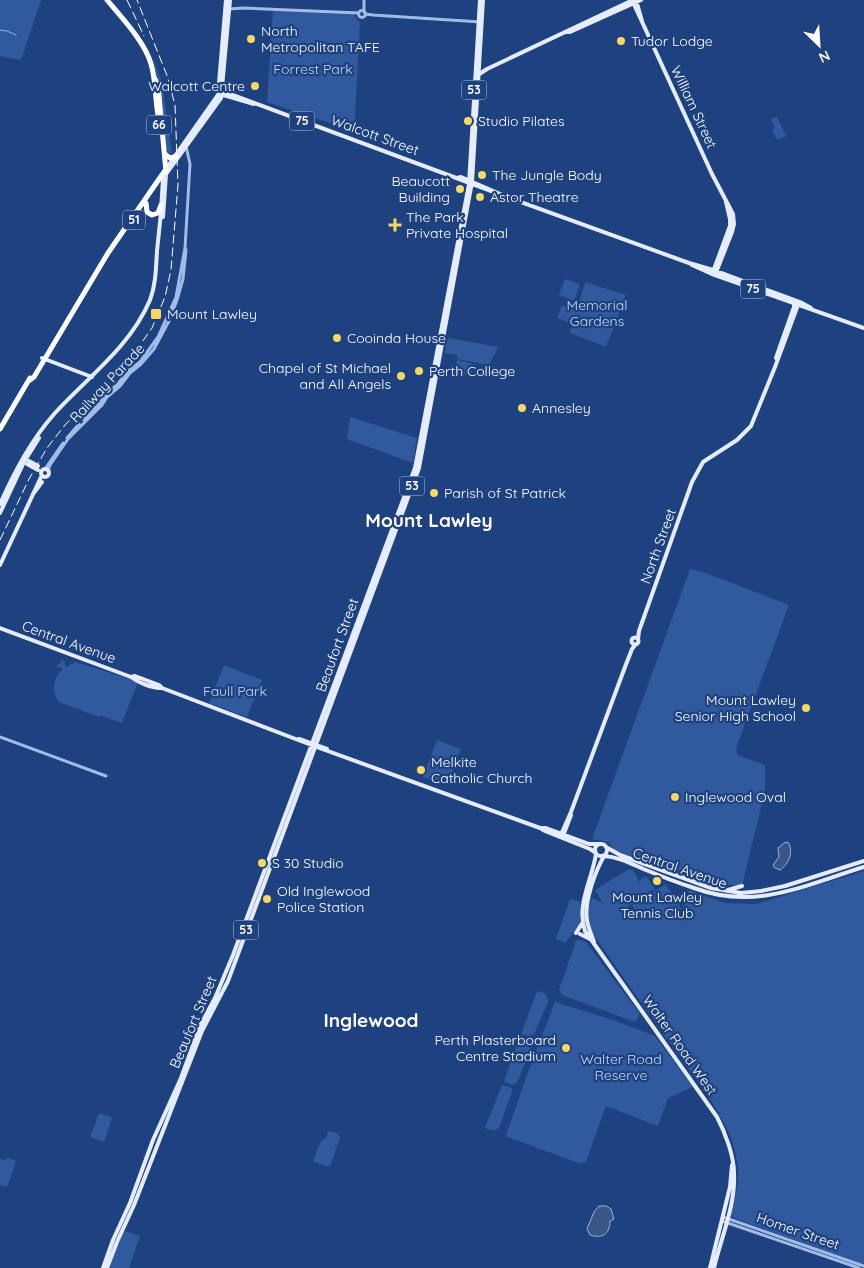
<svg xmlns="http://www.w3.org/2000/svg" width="864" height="1268" viewBox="0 0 864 1268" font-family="Quicksand,sans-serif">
<rect width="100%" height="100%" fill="#1e417f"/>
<path fill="#31599e" d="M0 0H41L21 60 0 56Z
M273 9 353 13 360 24 354 131 267 102Z
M153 59 162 82 172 154 166 150Z
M777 117 786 136 777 140 772 130 775 128 771 119Z
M565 279 580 284 574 301 559 295Z
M585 282 626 295 606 347 570 333 573 324 557 318 562 305 577 310Z
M448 338 498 347 489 365 457 359V355L445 353 446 339Z
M457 360 474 364 471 376 454 372Z
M350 417 417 438 413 463 347 439Z
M690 569 706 573 789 605 736 748 737 753 740 756 765 765V791L742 886 701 882 614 850 608 842 592 839Z
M64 660 66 667 76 662 136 681 137 684 122 723 102 716 99 717 59 702C51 691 53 679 62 669V667L58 668 57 665 61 664 60 661Z
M224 665 262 680 247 717 209 703Z
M437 740 461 749 447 786 423 777Z
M629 869 633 870 639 881 646 876 655 889 625 908 638 914 632 905 666 884 682 910 689 890 725 903 756 904 864 871V1265L736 1219 731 1215C734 1200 740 1182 738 1166 732 1120 698 1083 672 1046 647 1011 622 975 597 940 589 926 586 914 592 898L603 903 595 890Z
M570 899H572L580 902V924L565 943 556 939Z
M580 940 586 942 640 1014 635 1022 562 995 559 990 576 941Z
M537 991 546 994 548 1002 534 1034 529 1036 521 1034Z
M555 1002 616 1021 655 1036 693 1087 668 1098 658 1126 606 1106 586 1162 581 1164 507 1137 506 1135 527 1075Z
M520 1037 530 1042 532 1045 517 1083 512 1085 504 1081Z
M502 1085 512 1088V1092L499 1128 494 1131 485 1128Z
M99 1113 112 1118 104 1142 90 1137Z
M328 1131 337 1133 340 1137 330 1167 314 1162V1159C317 1152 318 1141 326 1138Z
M8 1158 16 1161 7 1187 0 1185V1159L4 1160Z
M125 1231 140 1236 129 1268H110L115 1251Z"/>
<path fill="#3c5684" stroke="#95b6ea" d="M788 842C794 851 789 864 780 870L775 868 773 865 779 857 778 848 784 843Z
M599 1206H606L611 1209 614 1219 610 1221C610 1234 602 1239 590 1235L587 1229 594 1212Z"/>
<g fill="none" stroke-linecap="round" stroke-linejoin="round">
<path stroke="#95b6ea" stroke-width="1" d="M0 30 7 31 16 35"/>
<path stroke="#a2bce8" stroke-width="3" d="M364 0V12
M229 9 243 8 359 13
M358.5 14a3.5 3.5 0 1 1 7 0a3.5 3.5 0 1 1-7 0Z
M365 14 373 15 481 22
M84 420 100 403 106 394 118 384 127 372 140 362 158 337 176 297 185 248
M67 438 79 424
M45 469 63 443
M48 471 50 465 68 439 102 405 107 397 120 386 130 373 141 364 154 349 169 321 177 300 183 279 186 250 185 248 190 164 186 146
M0 737 106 776
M723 1217 864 1266
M722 1221 859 1268"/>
<path stroke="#e4ecfe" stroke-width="4" d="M632 0 712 174 733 214 734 224 732 232 715 275
M636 0 642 21
M567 32H570L641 0
M478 75 487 69 633 0
M219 90 494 192
M220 94 254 104
M166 169 218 95 226 0
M457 178 461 177 507 197 689 263 713 270 802 303 811 308
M163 217 166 174 221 98 230 0
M692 265 712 274 864 328
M713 272 730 226V219L726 202
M42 358 92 377
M776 358 794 307V303
M41 473a4 4 0 1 1 8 0a4 4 0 1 1-8 0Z
M33 494 42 482
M0 504C15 471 31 440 55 413 89 376 130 347 150 300 156 284 156 267 157 251 160 227 162 203 163 179
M0 513 24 462 39 438
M0 565 42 475
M0 628 131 677C139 683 152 688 162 688
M631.5 641a3.5 3.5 0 1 1 7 0a3.5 3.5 0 1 1-7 0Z
M638 639 639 631 692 482 703 462 737 440 751 426 775 367 799 302
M131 677 135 676 159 685 162 688 314 746 540 828 545 831 590 849 596 853
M299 739 327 749
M540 828H546L589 844H601
M563 836 571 815
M560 837 571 812 625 667 632 649 636 644
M595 850a6 6 0 1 1 12 0a6 6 0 1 1-12 0Z
M606 847 620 855 711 888 741 893 761 891 785 886 864 861
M596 854C592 880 576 905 585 931L717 1117C725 1132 734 1156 734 1173 736 1204 721 1238 714 1268
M604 856C621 857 635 866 651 872 665 878 679 883 694 888 756 911 805 885 864 867
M728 890 742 886
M576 933 583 922
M580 934 590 939
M594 942C592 935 588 928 587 920 584 902 595 872 604 856
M103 1268 113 1240 130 1203 153 1140 181 1078 200 1026 215 998 233 955 415 468 469 184 480 0
M107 1268 117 1242 134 1205 202 1031 228 981 419 468 472 182 483 0
M710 1268 730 1187 732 1165"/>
<path stroke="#fff" stroke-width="5" d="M107 0C122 18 145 42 151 64 156 80 155 99 158 115
M154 77 158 85 166 172
M165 154 170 158 176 156
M146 203 147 212 152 215 158 213 161 205
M30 380 34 377 108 253 166 169
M0 429 30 378"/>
<path stroke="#fff" stroke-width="1" stroke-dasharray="9 4" stroke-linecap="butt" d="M127 0 144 36
M0 540 29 479 47 448 65 425 135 352 152 328 165 297 171 270 178 185 175 105 168 78 137 0"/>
<path stroke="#e4ecfe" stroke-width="4" d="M29 461 38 466
M27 464 38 470"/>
</g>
<g fill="#f7d861" stroke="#1e417f" stroke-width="2">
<circle cx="251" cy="39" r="5"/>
<circle cx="621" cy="41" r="5"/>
<circle cx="255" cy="86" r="5"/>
<circle cx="468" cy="121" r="5"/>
<circle cx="482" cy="175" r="5"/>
<circle cx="460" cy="189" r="5"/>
<circle cx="480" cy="197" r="5"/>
<path d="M392.5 217.5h5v5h5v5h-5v5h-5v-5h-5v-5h5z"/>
<rect x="150" y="308" width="12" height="12" rx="2.5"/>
<circle cx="337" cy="338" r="5"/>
<circle cx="419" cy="371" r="5"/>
<circle cx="401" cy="376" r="5"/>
<circle cx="522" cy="408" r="5"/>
<circle cx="434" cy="493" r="5"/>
<circle cx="806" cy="708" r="5"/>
<circle cx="421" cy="770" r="5"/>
<circle cx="675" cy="797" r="5"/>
<circle cx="262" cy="863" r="5"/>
<circle cx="657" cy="881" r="5"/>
<circle cx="267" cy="899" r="5"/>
<circle cx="566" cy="1048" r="5"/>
</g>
<g text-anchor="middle" stroke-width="4.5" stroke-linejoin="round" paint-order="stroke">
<g fill="#1e417f" stroke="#bcc6d9" stroke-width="1">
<rect x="461.5" y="80.5" width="25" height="19" rx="4"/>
<rect x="289.5" y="111.5" width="25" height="19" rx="4"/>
<rect x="146.5" y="115.5" width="25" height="19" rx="4"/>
<rect x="123" y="210.5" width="22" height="19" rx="4"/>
<rect x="740.5" y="279.5" width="25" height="19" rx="4"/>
<rect x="399.5" y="476.5" width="25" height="19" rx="4"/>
<rect x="233.5" y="920.5" width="25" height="19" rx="4"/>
</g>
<g font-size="12" font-weight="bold" fill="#fff">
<text x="474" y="94">53</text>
<text x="302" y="125">75</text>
<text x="159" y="129">66</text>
<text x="134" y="224">51</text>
<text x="753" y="293">75</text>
<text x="412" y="490">53</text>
<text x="246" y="934">53</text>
</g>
<g font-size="14" fill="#fff" stroke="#1e417f" text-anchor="start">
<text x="261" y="36">North<tspan x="261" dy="16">Metropolitan TAFE</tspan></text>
<text x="631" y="46">Tudor Lodge</text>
<text x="245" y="91" text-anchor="end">Walcott Centre</text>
<text x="478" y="126">Studio Pilates</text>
<text x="492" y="180">The Jungle Body</text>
<text x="450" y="186" text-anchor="end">Beaucott<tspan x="450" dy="16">Building</tspan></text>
<text x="490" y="202">Astor Theatre</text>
<text x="406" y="222">The Park<tspan x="406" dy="16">Private Hospital</tspan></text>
<text x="167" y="319">Mount Lawley</text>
<text x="347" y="343">Cooinda House</text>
<text x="391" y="373" text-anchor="end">Chapel of St Michael<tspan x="391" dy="16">and All Angels</tspan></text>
<text x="429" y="376">Perth College</text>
<text x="532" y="413">Annesley</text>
<text x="444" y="498">Parish of St Patrick</text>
<text x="796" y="705" text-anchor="end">Mount Lawley<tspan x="796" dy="16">Senior High School</tspan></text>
<text x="431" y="767">Melkite<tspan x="431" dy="16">Catholic Church</tspan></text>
<text x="685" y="802">Inglewood Oval</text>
<text x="272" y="868">S 30 Studio</text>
<text x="277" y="896">Old Inglewood<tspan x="277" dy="16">Police Station</tspan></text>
<text x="657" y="902" text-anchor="middle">Mount Lawley<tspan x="657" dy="16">Tennis Club</tspan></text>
<text x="556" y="1045" text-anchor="end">Perth Plasterboard<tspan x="556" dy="16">Centre Stadium</tspan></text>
</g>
<g font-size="14" fill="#c6d8f6" stroke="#1e417f">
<text x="313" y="74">Forrest Park</text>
<text x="597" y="310">Memorial<tspan x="597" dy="16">Gardens</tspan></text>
<text x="235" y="696">Faull Park</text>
<text x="621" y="1064">Walter Road<tspan x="621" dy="16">Reserve</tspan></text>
</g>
<g font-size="14" fill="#fff" stroke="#1e417f">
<text transform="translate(694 107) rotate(65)" y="5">William Street</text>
<text transform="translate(375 135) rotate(20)" y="5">Walcott Street</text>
<text transform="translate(107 383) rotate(-47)" y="5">Railway Parade</text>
<text transform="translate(658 546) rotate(-70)" y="5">North Street</text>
<text transform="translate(69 642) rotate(20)" y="5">Central Avenue</text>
<text transform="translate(337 645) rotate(-70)" y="5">Beaufort Street</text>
<text transform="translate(680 868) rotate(19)" y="5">Central Avenue</text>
<text transform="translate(193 1022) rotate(-67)" y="5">Beaufort Street</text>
<text transform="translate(680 1045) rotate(55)" y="5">Walter Road West</text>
<text transform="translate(798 1231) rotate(19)" y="5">Homer Street</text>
</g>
<g font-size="19" font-weight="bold" fill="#fff" stroke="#1e417f">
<text x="429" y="527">Mount Lawley</text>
<text x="371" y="1027">Inglewood</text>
</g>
</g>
<g transform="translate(819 45) rotate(155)" stroke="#1e417f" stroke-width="4" paint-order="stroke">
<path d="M0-4L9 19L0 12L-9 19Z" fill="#ffffff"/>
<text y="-8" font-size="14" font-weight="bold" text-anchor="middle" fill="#ffffff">N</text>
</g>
</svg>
